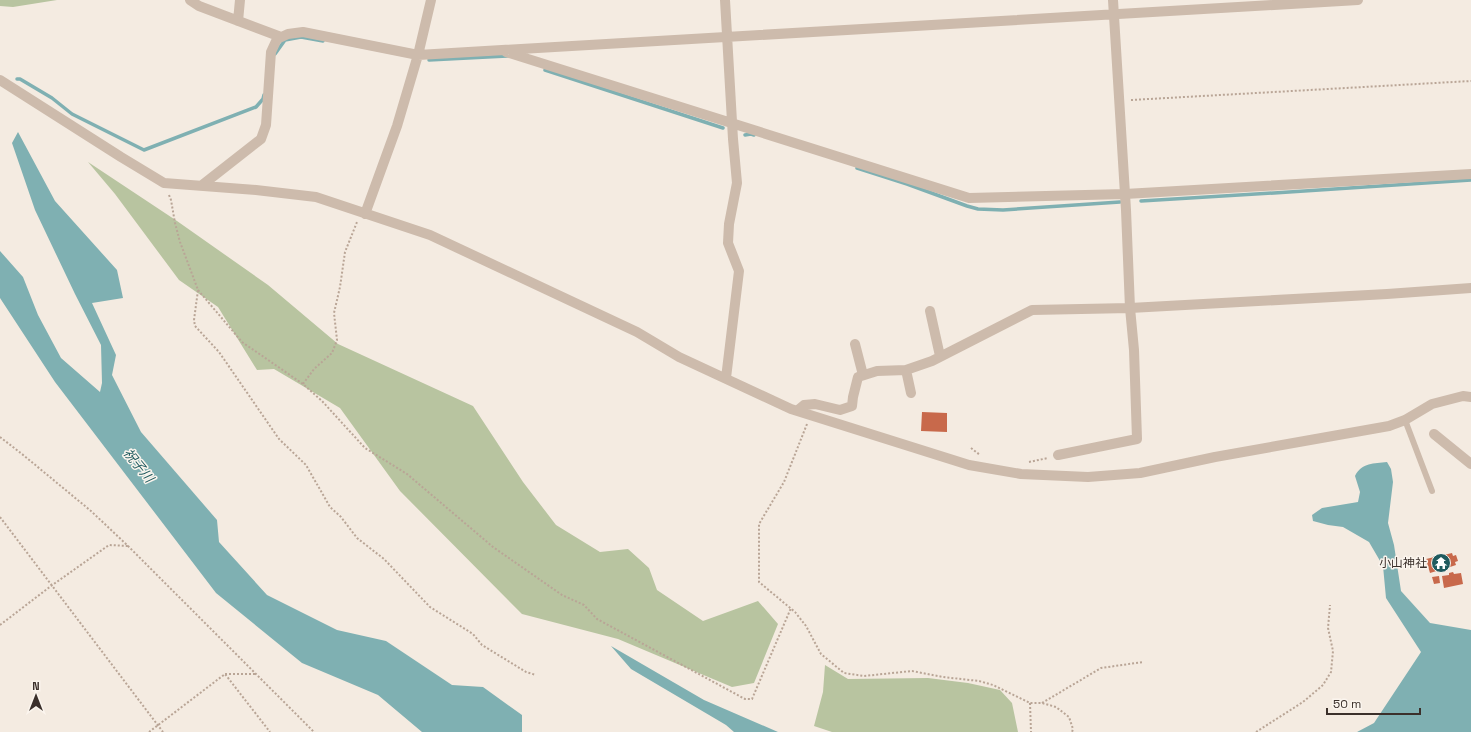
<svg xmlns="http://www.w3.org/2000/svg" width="1471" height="732" viewBox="0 0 1471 732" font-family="'Space Grotesk','Noto Sans JP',sans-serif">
<rect width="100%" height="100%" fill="#f4ebe1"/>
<path fill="#b8c4a0" d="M0 0H57L13 7 0 6Z
M88 162 177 221 268 285 338 344 473 406 523 482 556 525 600 552 628 549 649 568 657 590 703 621 758 601 778 624 754 683 732 687 618 639 522 614 400 491 340 408 274 369 257 370 218 307 179 280 115 194Z
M825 665 848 679 928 678 968 683 1000 690 1012 703 1018 732H832L814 726 823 692Z"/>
<path fill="#7fb0b2" d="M18 132 55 201 117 270 123 298 92 303 116 355 112 375 141 432 217 520 219 542 267 595 337 630 386 641 452 685 483 687 522 715V732H422L378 695 302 663 216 593 55 382 0 298V251L23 277 38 315 61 358 100 392 102 383 101 345 75 294 35 210 12 143Z
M1387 462 1391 469 1393 482 1388 523 1394 545 1401 591 1430 623 1471 630V732H1357L1374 723 1421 652 1386 598 1383 566 1369 542 1343 527 1328 525 1313 521 1312 515 1322 508 1358 502 1360 492 1355 476C1362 462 1374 464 1387 462Z
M611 646 704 700 778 732H734L726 725 631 669Z"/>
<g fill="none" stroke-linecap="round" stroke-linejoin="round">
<path stroke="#7fb0b2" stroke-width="3.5" d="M275 54 285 40 301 37 323 41
M429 60 507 56
M545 70 723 128
M17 79H20L52 98 72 114 144 150 256 107 263 99 264 95
M745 135 751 134 754 135
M857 168 907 184 967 206 978 209 1003 210 1120 202
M1141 201 1274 193 1471 180"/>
</g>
<path fill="#c8694b" d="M922 412 947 413V432L921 431Z
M1452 553 1453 556 1456 555 1458 561 1455 562 1456 565 1447 568 1446 565 1442 566 1443 569 1430 573 1426 559 1439 556 1440 558 1445 557 1444 555Z
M1453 572 1454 574 1461 573 1463 584 1444 588 1442 576 1449 575V573Z
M1439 576 1440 583 1434 584 1432 577Z"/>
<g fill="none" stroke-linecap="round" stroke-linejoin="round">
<path stroke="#b9a596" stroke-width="2" stroke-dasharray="2 2" stroke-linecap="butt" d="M1131 100 1471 81
M169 195 171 200 175 223 180 242 198 290 194 320 195 326 219 352 279 439 306 465 330 507 341 517 357 538 384 559 430 607 473 634 482 645 526 672 536 675
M198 290 242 342 303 384 322 401 365 448 407 474 493 547 562 595 584 605 597 619 745 699H752L791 608
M303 384 314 369 332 353 337 340 334 313 340 287 345 252 357 222
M807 424 784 482 759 524V582L795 612 806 626 821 654 844 673 864 676 912 671 943 677 979 681 993 685 1030 703H1042L1056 707 1069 717 1073 729 1072 732
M0 437 22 454 91 511 128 546 314 732
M971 448 980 455
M1029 462 1048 458
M0 517 163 732
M0 625 51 586 109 545 128 546
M225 674H255
M1030 703 1031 732
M1042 703 1101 668 1143 662
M149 732 225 674 270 732
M1256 732 1303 702 1323 685 1331 672 1333 651 1328 628 1330 605"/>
<path stroke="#cdbbac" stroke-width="6" d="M1405 420 1432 491"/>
<path stroke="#cdbbac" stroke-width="10" d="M190 0 199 6 281 37
M725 0 733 139 737 183 729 224 728 243 739 271 726 378
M238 21 240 0
M506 52 969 198 1125 194 1471 174
M0 80 121 157 164 183 256 190 316 197 430 235 637 332 679 357 791 409 969 465 1021 474 1088 477 1140 473 1215 457 1389 426 1405 420 1432 404 1463 396 1471 397
M201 186 261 139 266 125 271 52 277 39 288 34 303 32 418 55 1358 0
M365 214 397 126 418 55 431 0
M930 311 940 356
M855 344 863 375
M906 370 911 393
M798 410 804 405 815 404 840 410 852 406 853 397 858 377 877 371 906 370 932 361 1032 310 1130 308 1387 294 1471 288
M1434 434 1471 464
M1058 455 1137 439 1134 350 1130 308 1126 210 1113 0"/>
</g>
<defs>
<g id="temple-disc" transform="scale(1)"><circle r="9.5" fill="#1f5a5e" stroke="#fbf5ee"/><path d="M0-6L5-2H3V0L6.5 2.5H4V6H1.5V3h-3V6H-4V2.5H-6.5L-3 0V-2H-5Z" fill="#fff"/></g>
</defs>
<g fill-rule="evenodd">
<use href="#temple-disc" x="1441" y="563"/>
</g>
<g text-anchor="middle" stroke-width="3" stroke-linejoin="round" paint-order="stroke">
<g font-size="12" fill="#3b302b" stroke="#fbf5ee" text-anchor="end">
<text x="1427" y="567">小山神社</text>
</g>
<g font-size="13" font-style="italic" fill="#1f5a5e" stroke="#fbf5ee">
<text transform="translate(139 465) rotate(51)" y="5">祝子川</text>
</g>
</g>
<g transform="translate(36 696)" stroke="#fbf5ee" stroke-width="3" paint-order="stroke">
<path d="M0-3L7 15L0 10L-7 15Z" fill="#3b302b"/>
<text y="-6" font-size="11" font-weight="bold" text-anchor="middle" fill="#3b302b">N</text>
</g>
<path d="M1327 708v6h93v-6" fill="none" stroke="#3b302b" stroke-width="2"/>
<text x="1333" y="708" font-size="12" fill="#3b302b" stroke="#fbf5ee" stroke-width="3" paint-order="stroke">50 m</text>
</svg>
